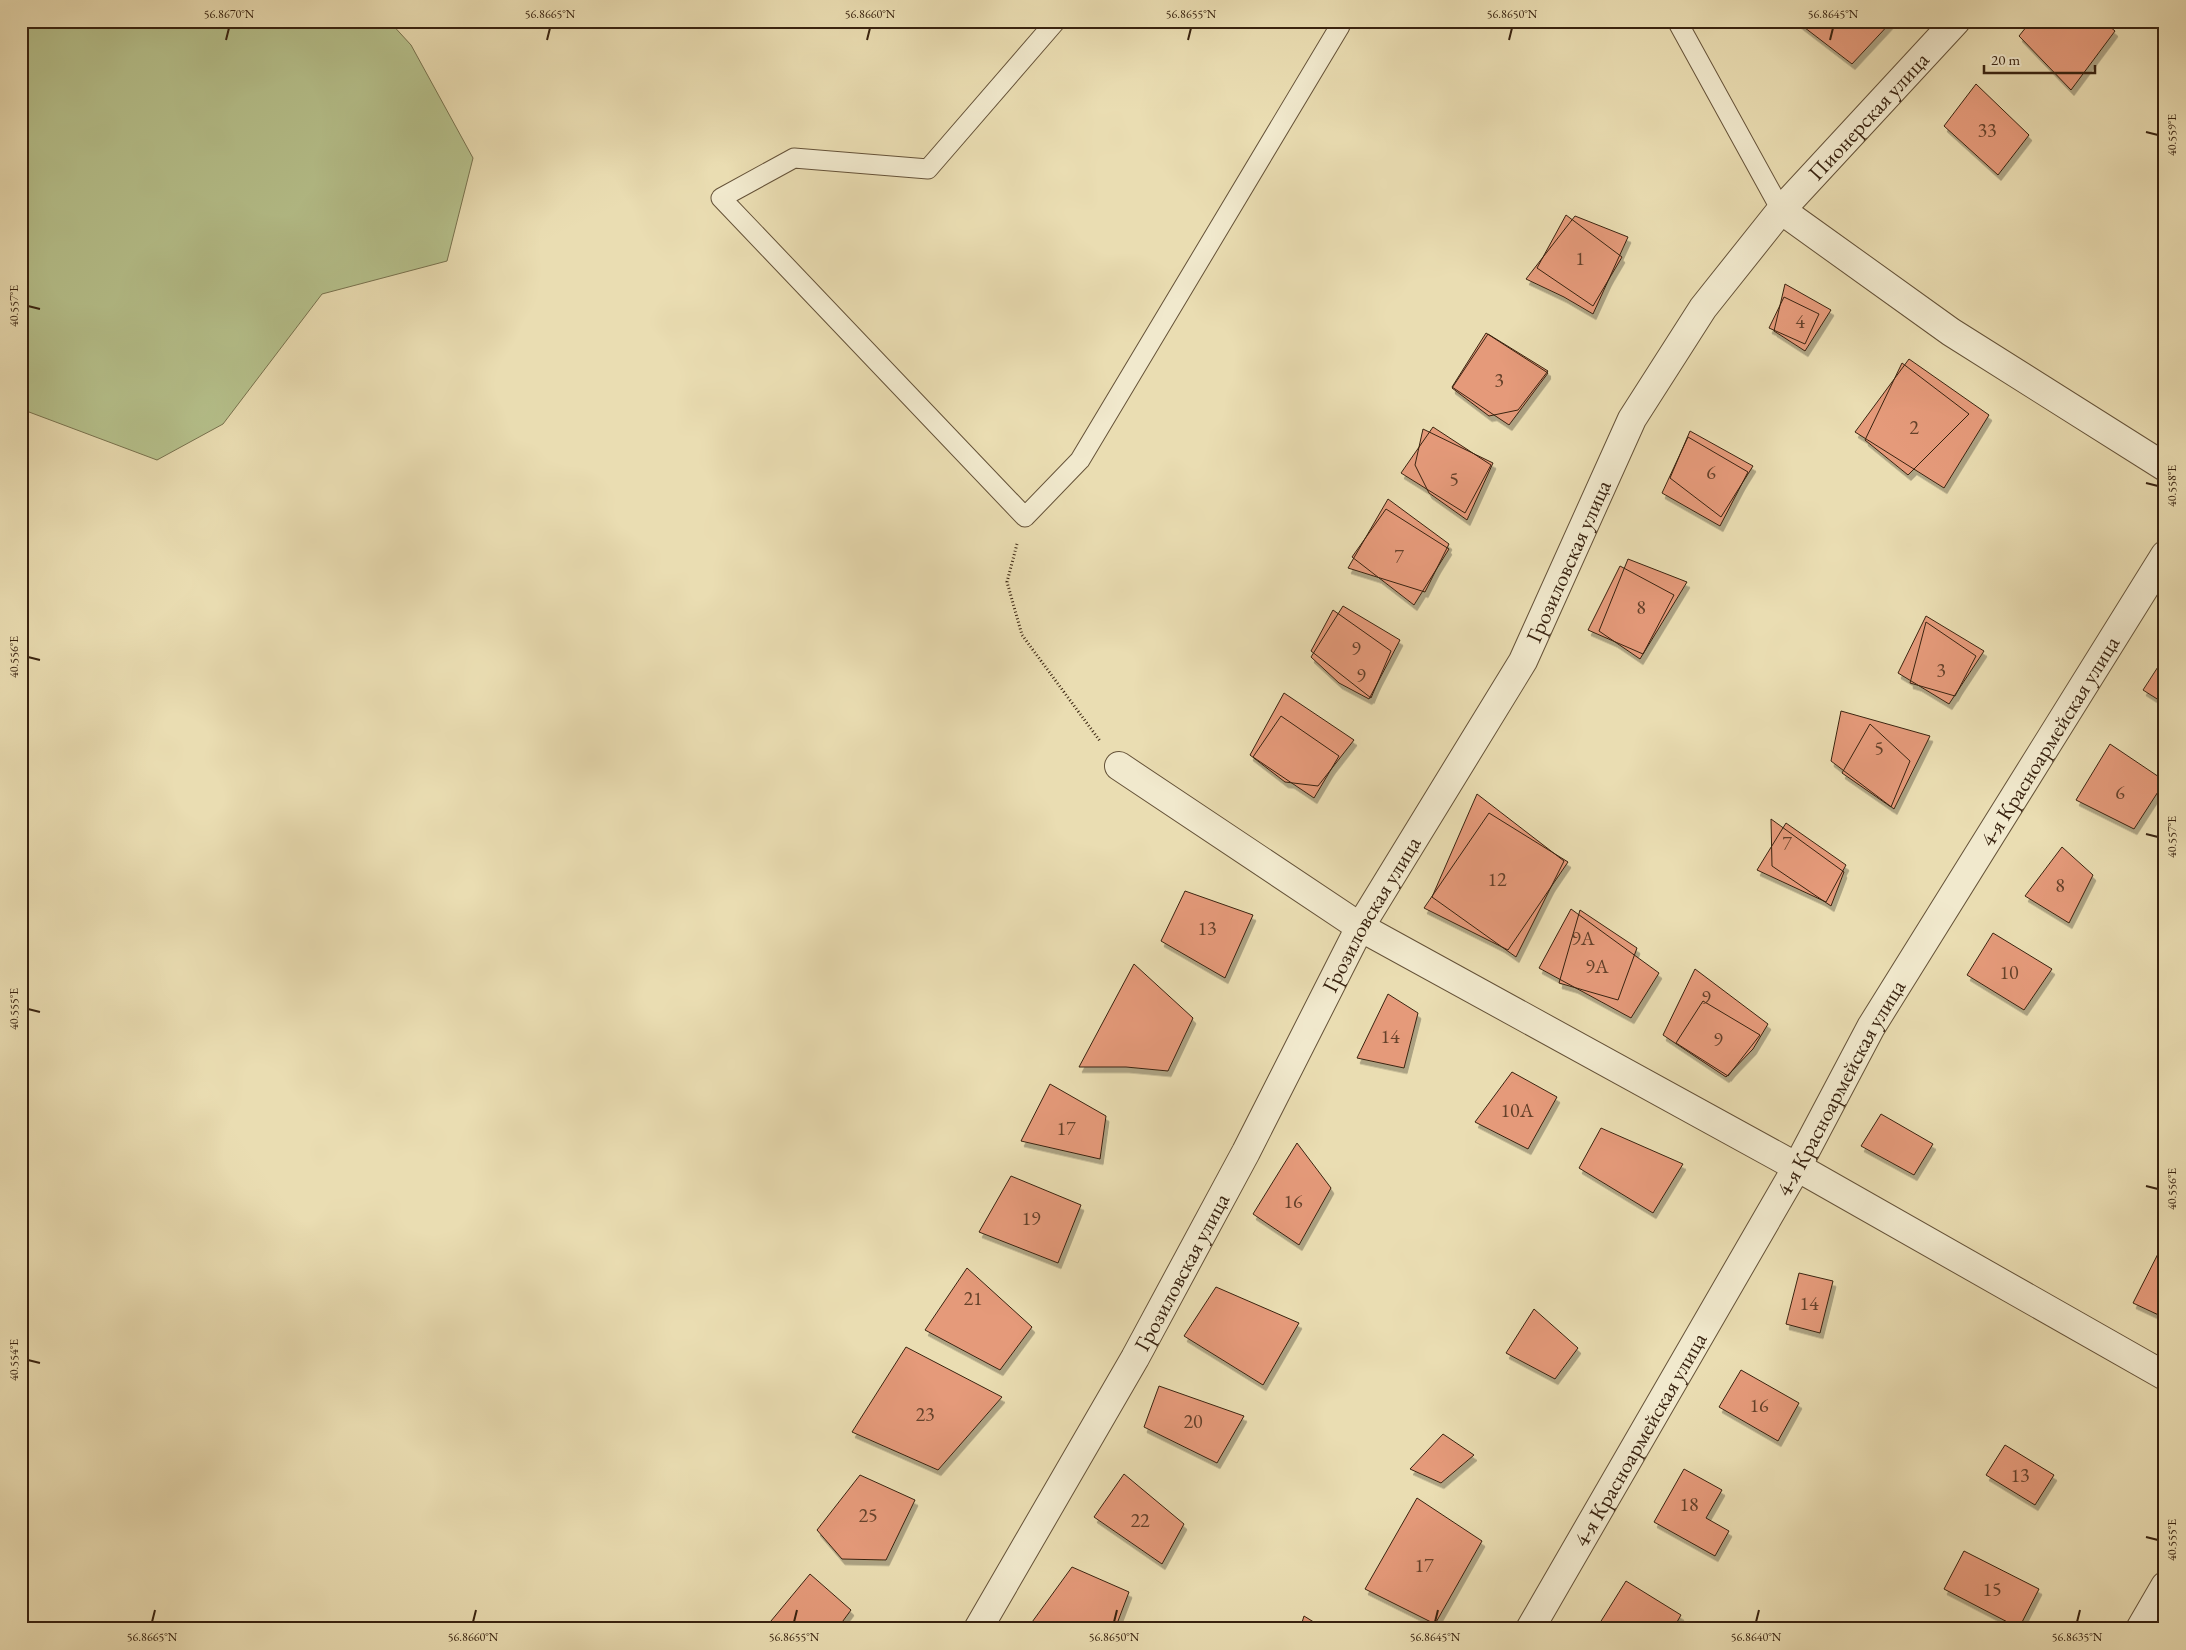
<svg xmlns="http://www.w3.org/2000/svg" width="2186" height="1650" viewBox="0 0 2186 1650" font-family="'EB Garamond',serif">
<defs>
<filter id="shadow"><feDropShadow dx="3" dy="5.5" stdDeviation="0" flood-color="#0004"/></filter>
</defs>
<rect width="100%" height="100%" fill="#eaddb2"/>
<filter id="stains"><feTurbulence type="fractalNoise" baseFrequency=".004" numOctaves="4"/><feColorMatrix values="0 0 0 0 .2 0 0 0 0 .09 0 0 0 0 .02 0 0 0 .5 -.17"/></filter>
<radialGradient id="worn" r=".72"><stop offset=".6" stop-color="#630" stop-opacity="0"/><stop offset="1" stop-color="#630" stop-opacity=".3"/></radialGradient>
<path fill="#b6c18c" stroke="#78724e" d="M21 21H389L411 45 473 158 447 261 322 294 223 424 157 460 21 409Z"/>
<path fill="#e59a7a" stroke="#392310" filter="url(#shadow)" d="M1796 21H1892L1852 64Z
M2031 21H2103L2115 31 2071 90 2019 36Z
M1976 84 2029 135 1998 175 1944 126Z
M1566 215 1622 257 1593 306 1537 268Z
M1575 216 1628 237 1593 314 1564 297 1526 279Z
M1785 284 1831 310 1805 351 1774 331Z
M1784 297 1819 314 1805 344 1769 328Z
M1486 333 1548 373 1509 425 1452 387Z
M1488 334 1548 371 1518 410 1489 416 1452 388Z
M1909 359 1989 415 1944 488 1855 432Z
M1902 363 1969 414 1908 475 1865 440Z
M1433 427 1491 465 1465 513 1401 473Z
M1423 429 1493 463 1467 520 1429 493 1415 465Z
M1690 431 1753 466 1721 517 1670 478Z
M1688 437 1748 472 1720 526 1662 493Z
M1388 499 1449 544 1425 592 1348 568Z
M1386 509 1449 549 1414 605 1352 557Z
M1628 559 1687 582 1640 659 1599 631Z
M1620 566 1674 595 1643 654 1588 630Z
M1343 606 1400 640 1369 699 1339 683 1311 657Z
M1333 610 1391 651 1371 698 1311 651Z
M1926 616 1984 651 1949 704 1898 673Z
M1926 622 1976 656 1955 696 1910 683Z
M2165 656V704L2143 690Z
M1284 693 1354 740 1318 786 1285 782 1250 755Z
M1841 711 1930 736 1894 809 1831 761Z
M1281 716 1339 756 1314 798 1253 757Z
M1870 724 1910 761 1891 807 1842 773Z
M2110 744 2165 781 2134 829 2076 800Z
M1477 794 1564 861 1516 957 1432 897Z
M1489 813 1568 862 1508 950 1424 908Z
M1771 819 1844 872 1831 906 1772 866Z
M1786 823 1846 865 1826 902 1757 870Z
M2062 847 2093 875 2069 923 2025 896Z
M1185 891 1253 915 1225 978 1161 941Z
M1571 909 1659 973 1631 1018 1539 968Z
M1580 910 1637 948 1618 1000 1559 983Z
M1993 933 2052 969 2024 1010 1967 975Z
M1134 964 1193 1018 1168 1071 1126 1067H1079Z
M1695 969 1768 1024 1753 1049 1726 1077 1663 1035Z
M1388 994 1418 1013 1404 1068 1357 1058Z
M1703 1001 1760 1035 1728 1076 1676 1043Z
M1512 1072 1557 1097 1528 1149 1475 1122Z
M1050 1084 1106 1116 1100 1159 1021 1141Z
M1881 1114 1933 1144 1914 1175 1861 1146Z
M1601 1128 1683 1164 1653 1213 1579 1168Z
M1297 1143 1331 1188 1299 1245 1253 1214Z
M1011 1176 1081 1205 1058 1263 979 1232Z
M2163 1244 2165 1245V1318L2133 1303Z
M967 1268 1032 1327 1000 1370 925 1330Z
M1799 1273 1833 1281 1820 1333 1786 1324Z
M1216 1287 1299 1323 1263 1385 1184 1336Z
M1534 1309 1578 1348 1555 1379 1506 1353Z
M906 1347 1002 1397 938 1470 852 1432Z
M1741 1370 1799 1403 1778 1441 1719 1407Z
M1159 1386 1244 1416 1217 1463 1144 1427Z
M1443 1434 1474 1455 1441 1483 1410 1469Z
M2005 1445 2054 1475 2035 1505 1986 1475Z
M1684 1469 1722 1490 1706 1518 1729 1531 1715 1556 1654 1522Z
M1124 1474 1184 1524 1162 1564 1094 1517Z
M860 1475 915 1500 886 1560 842 1559 817 1530Z
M1417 1498 1482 1541 1435 1624 1365 1589Z
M1964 1551 2039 1589 2019 1628 1944 1589Z
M1072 1567 1129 1592 1115 1629H1027Z
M810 1574 851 1610 837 1629H770L766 1627Z
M1626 1581 1681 1615 1673 1629H1604L1598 1626Z
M1304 1616 1325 1629H1300Z"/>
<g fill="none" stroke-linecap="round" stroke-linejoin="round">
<g stroke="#655238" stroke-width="21">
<path id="service" d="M1056 21 928 169 794 158 721 198 1025 517 1080 460 1340 26 1339 21
M1677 21 1781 210"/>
</g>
<g stroke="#655238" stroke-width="30">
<g id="minor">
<path d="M1781 210 1951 332 2165 467"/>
<path d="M1119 766 1360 927 1797 1167 2165 1376"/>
<path id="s1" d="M978 1629 1135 1358 1246 1152 1360 927 1523 661 1632 419 1703 308 1781 210 1956 21"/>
<path id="s2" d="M1530 1629 1797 1167 1871 1027 2165 555"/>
<path d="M2140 1629 2165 1586"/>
</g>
</g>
<path stroke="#392310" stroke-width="3" stroke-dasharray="1 2.5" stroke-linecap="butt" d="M1017 544 1007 582 1022 635 1100 741"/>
<use href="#service" stroke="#f1e9cd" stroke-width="19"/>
<use href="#minor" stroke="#f1e9cd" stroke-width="28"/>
</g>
<path fill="none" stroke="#392310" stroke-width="2" d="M226 40 229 28M547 40 550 28M867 40 870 28M1188 40 1191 28M1509 40 1512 28M1830 40 1833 28M2146 132 2158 135M28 306 40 309M2146 483 2158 486M28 657 40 660M2146 834 2158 837M28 1009 40 1012M2146 1186 2158 1189M28 1360 40 1363M2146 1537 2158 1540M152 1622 155 1610M473 1622 476 1610M794 1622 797 1610M1114 1622 1117 1610M1435 1622 1438 1610M1756 1622 1759 1610M2077 1622 2080 1610"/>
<g text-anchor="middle" stroke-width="4" stroke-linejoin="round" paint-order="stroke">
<g font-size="20" fill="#64412a">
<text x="1987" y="137">33</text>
<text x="1580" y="265">1</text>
<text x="1800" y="328">4</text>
<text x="1499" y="387">3</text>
<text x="1914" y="434">2</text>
<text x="1711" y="479">6</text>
<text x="1454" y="486">5</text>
<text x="1399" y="563">7</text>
<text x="1641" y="614">8</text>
<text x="1356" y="655">9</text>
<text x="1941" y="677">3</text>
<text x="1361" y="682">9</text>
<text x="1879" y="755">5</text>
<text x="2120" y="799">6</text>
<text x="1787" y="850">7</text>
<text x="1497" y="886">12</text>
<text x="2060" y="892">8</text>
<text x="1207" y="935">13</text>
<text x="1583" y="945">9А</text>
<text x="1597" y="973">9А</text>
<text x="2009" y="979">10</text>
<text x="1706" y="1004">9</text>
<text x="1390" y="1043">14</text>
<text x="1718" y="1046">9</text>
<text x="1517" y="1117">10А</text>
<text x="1066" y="1135">17</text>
<text x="1293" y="1208">16</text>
<text x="1031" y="1225">19</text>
<text x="973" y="1305">21</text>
<text x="1809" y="1310">14</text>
<text x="1759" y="1412">16</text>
<text x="925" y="1421">23</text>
<text x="1193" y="1428">20</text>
<text x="2020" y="1482">13</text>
<text x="1689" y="1511">18</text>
<text x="868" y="1522">25</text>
<text x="1140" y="1527">22</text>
<text x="1424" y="1572">17</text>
<text x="1992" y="1596">15</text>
</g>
<g font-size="22" fill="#392310" stroke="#f1e9cd">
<text dy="8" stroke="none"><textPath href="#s1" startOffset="1762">Пионерская улица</textPath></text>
<text dy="8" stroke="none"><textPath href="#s1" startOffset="1221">Грозиловская улица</textPath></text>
<text dy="8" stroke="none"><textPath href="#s2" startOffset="1029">4-я Красноармейская улица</textPath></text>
<text dy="8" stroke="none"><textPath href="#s1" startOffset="816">Грозиловская улица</textPath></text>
<text dy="8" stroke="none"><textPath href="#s2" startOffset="624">4-я Красноармейская улица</textPath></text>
<text dy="8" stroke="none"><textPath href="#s1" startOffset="411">Грозиловская улица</textPath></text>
<text dy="8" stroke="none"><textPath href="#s2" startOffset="219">4-я Красноармейская улица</textPath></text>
</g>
</g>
<rect width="2186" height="1650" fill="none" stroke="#eaddb2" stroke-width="55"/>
<path d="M1984 65v8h111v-8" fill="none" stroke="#392310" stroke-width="2.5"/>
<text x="1991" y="65" font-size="15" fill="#392310" stroke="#f1e9cd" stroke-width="4" paint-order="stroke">20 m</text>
<rect x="28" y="28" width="2130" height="1594" fill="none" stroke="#392310" stroke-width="2"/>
<g font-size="12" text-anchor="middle" fill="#392310">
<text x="229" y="18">56.8670°N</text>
<text x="550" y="18">56.8665°N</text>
<text x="870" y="18">56.8660°N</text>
<text x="1191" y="18">56.8655°N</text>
<text x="1512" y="18">56.8650°N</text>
<text x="1833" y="18">56.8645°N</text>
<text transform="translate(2172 135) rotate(-90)" y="4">40.559°E</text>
<text transform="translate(14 306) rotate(-90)" y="4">40.557°E</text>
<text transform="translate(2172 486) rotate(-90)" y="4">40.558°E</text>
<text transform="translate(14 657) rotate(-90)" y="4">40.556°E</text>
<text transform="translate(2172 837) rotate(-90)" y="4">40.557°E</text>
<text transform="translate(14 1009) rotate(-90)" y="4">40.555°E</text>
<text transform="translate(2172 1189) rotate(-90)" y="4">40.556°E</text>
<text transform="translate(14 1360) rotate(-90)" y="4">40.554°E</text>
<text transform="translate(2172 1540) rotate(-90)" y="4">40.555°E</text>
<text x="152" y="1641">56.8665°N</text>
<text x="473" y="1641">56.8660°N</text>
<text x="794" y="1641">56.8655°N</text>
<text x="1114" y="1641">56.8650°N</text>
<text x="1435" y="1641">56.8645°N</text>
<text x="1756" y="1641">56.8640°N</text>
<text x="2077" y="1641">56.8635°N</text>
</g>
<rect width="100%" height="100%" filter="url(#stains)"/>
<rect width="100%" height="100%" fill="url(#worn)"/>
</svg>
